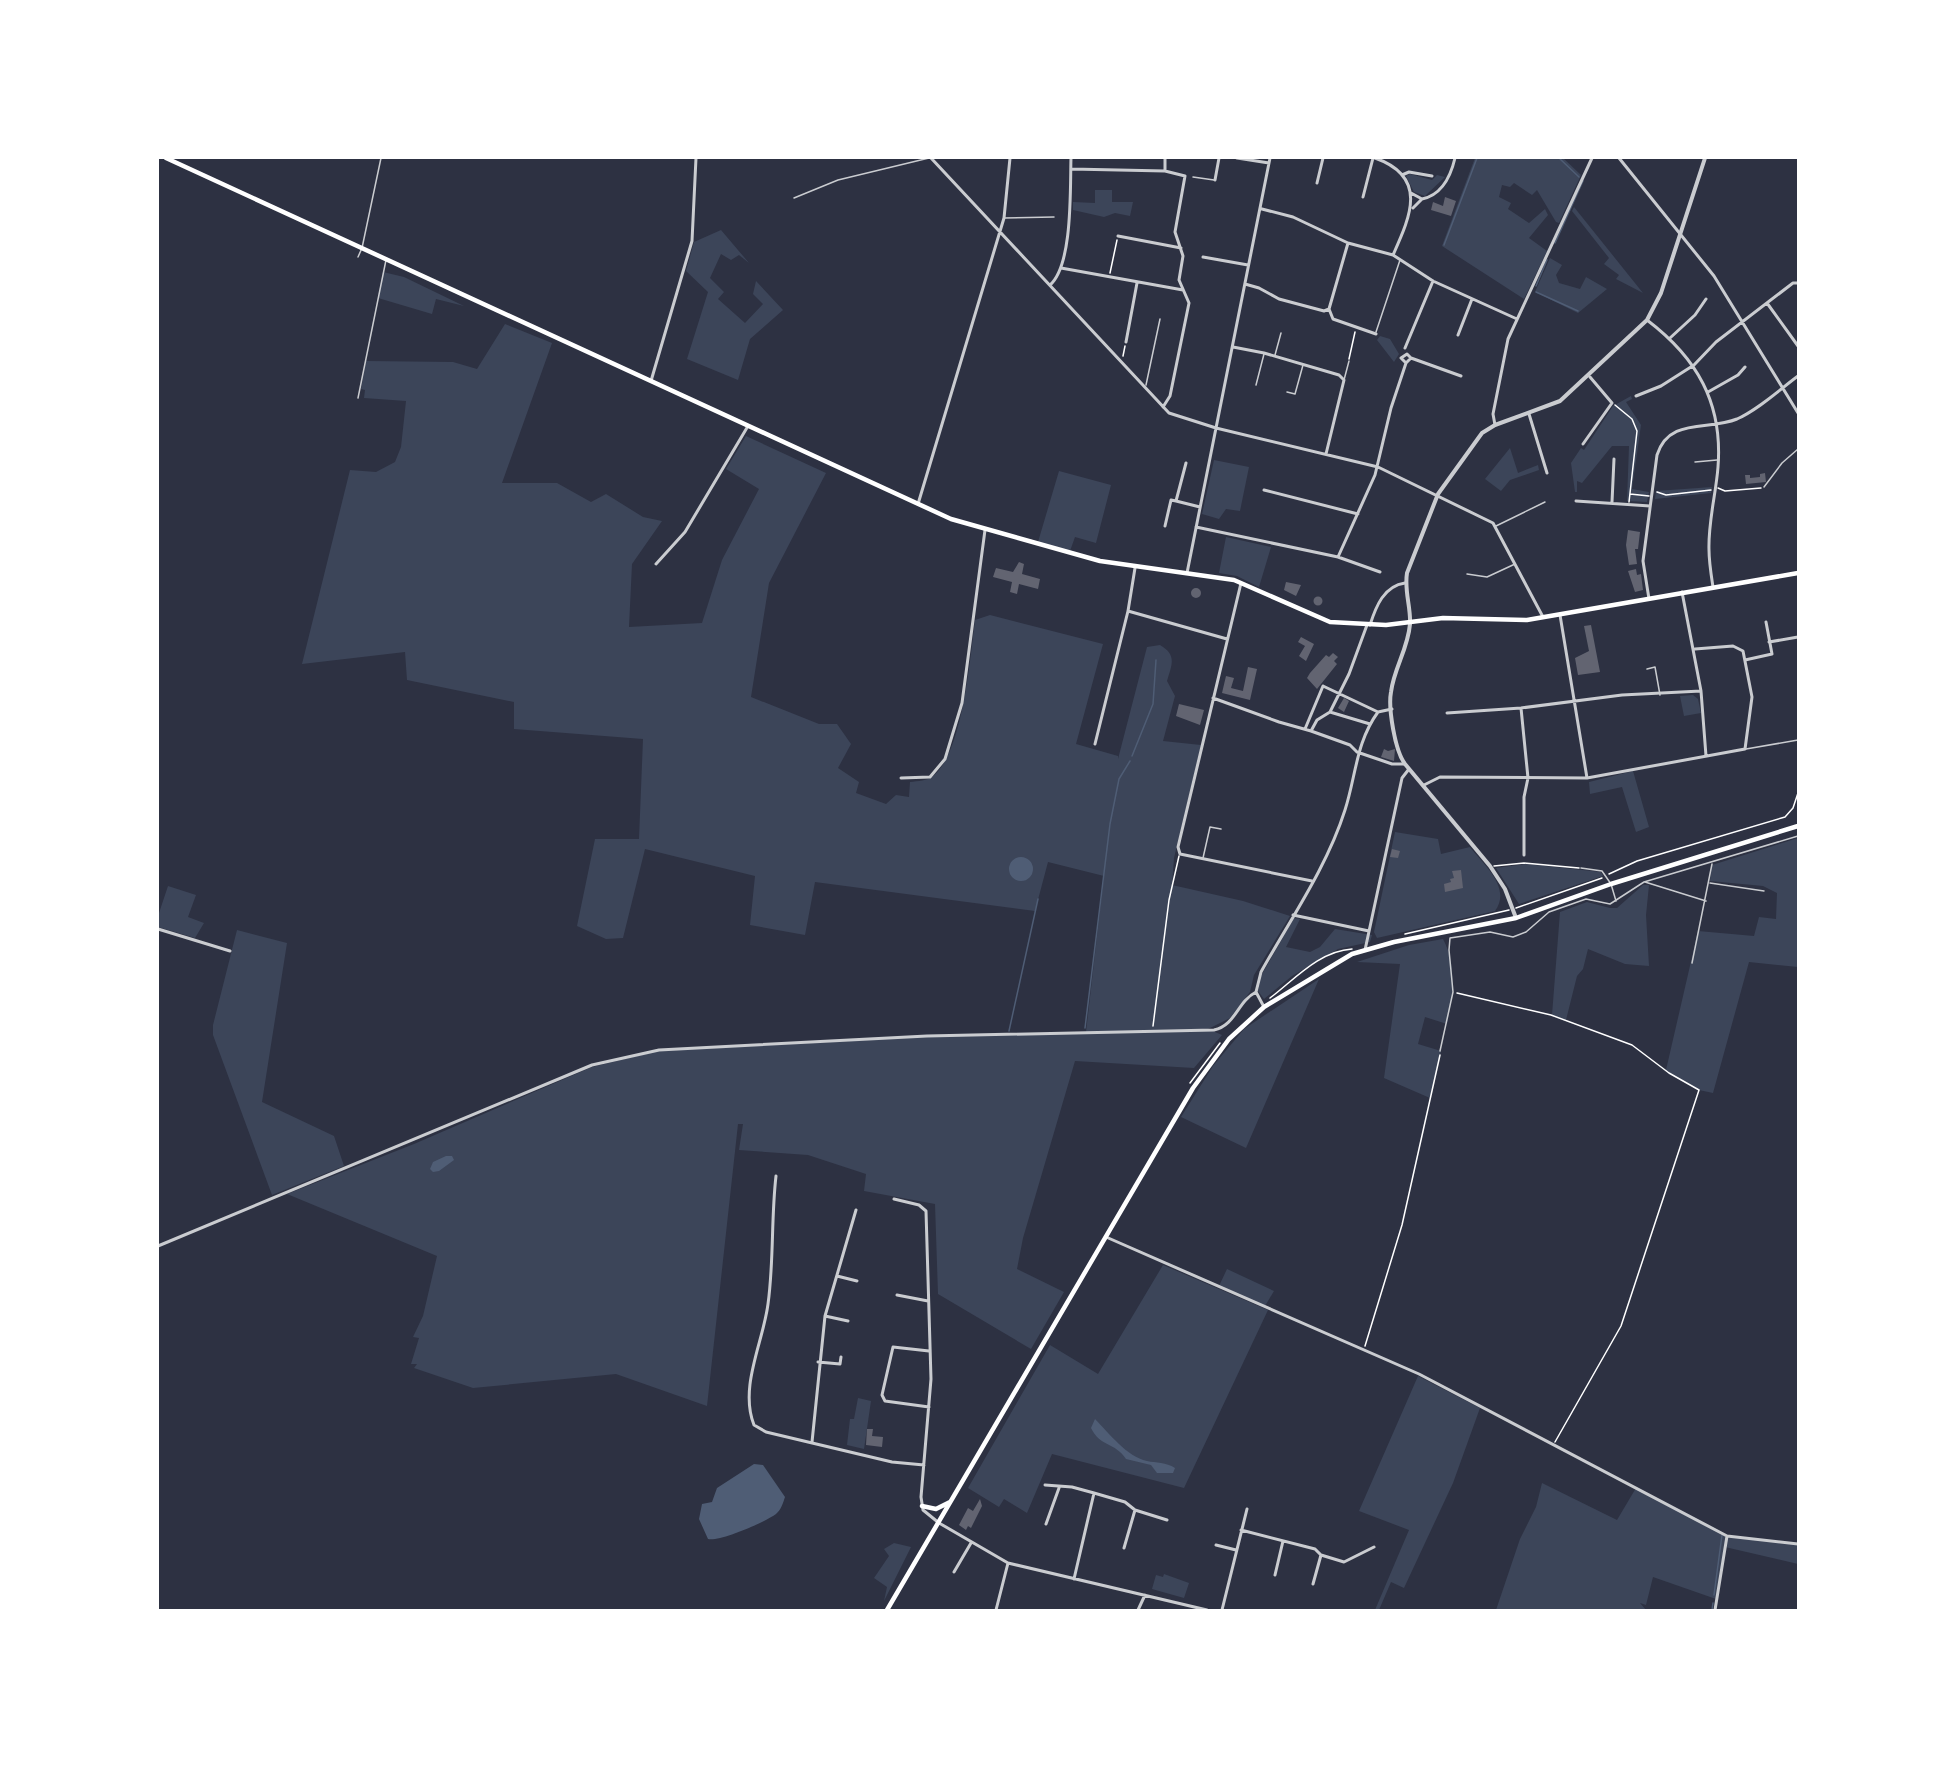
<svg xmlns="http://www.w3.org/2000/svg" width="1956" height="1768" viewBox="0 0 1956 1768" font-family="Manrope,sans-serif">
<rect width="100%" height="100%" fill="#2d3142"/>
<path fill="#3c4559" d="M1475 158H1563L1581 175 1559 223 1556 222 1537 190 1532 195 1514 183 1510 187 1502 185 1499 197 1511 203 1508 209 1529 223 1545 209 1548 215 1529 238 1547 251 1524 299 1442 246Z
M1410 174 1432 180 1437 175 1445 177 1425 196 1414 192 1406 176Z
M1095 190H1112V202H1133L1130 216 1115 213 1104 217 1073 210V202L1095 203Z
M1574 207 1643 293 1616 279 1619 275 1604 264 1609 258 1572 211Z
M721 230 749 263 739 255 731 260 721 254 710 278 724 292 718 299 745 323 763 304 753 294 756 281 783 310 750 339 738 380 687 359 708 292 686 271 694 242Z
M1550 258 1562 265 1556 275 1559 283 1580 289 1586 277 1607 289 1578 313 1535 292Z
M383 272 404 277 464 306 436 299 432 314 378 298Z
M505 324 552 343 502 483H557L591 502 606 494 643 517 662 521 632 564 629 627 702 623 722 560 759 489 726 469 746 436 826 473 769 583 751 697 819 724H837L851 744 838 768 859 782 856 793 886 804 896 795 909 797 910 782C918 781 927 781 933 776 963 752 970 658 975 620L990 615 1103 644 1076 744 1118 756V759L1147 647 1160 645C1177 655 1172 664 1167 681L1175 696 1163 741 1201 745 1174 858 1172 885 1243 901 1290 916 1254 975 1250 992 1230 1018 1208 1029 1222 1035 1194 1068 1075 1061 1023 1238 1017 1269 1064 1292 1031 1349 938 1294 935 1204 864 1191 866 1174 808 1155 739 1150 743 1124H738L707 1406 616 1374 473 1388 414 1368 417 1364H411L419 1338 413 1337 423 1316 437 1256 287 1194 414 1144 592 1067 658 1051 927 1037 1086 1032 1104 876 1048 862 1035 911 815 882 805 935 750 925 755 876 645 849 623 938 606 939 577 926 595 839H639L643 739 514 729V702L407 680 405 652 302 664 350 470 376 472 395 462 401 447 406 401 364 398 365 390 361 389 366 361 453 362 477 369Z
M1380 336 1390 339 1399 354 1394 362 1377 340Z
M1631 396 1632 399 1626 402 1641 425 1632 489 1649 492 1647 502 1627 501 1629 446H1612L1582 483 1577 481V492H1575L1571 463 1581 448 1584 450 1613 406Z
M1510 448 1518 473 1538 465 1539 470 1510 480 1501 491 1485 479Z
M1214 460 1249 467 1240 511 1226 509 1219 519 1202 514Z
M1059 471 1111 485 1096 543 1075 537 1070 551 1038 542Z
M1712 487 1711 493 1655 499 1656 491Z
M1226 537 1271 547 1259 587 1237 576 1219 573Z
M1693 695 1698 699 1701 713 1684 716 1680 696Z
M1633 771 1649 827 1636 832 1622 787 1590 794 1589 782Z
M1395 832 1438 839 1441 854 1470 847C1484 865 1512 888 1495 911L1377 938 1374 932Z
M1798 838V967L1749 962 1713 1093 1699 1090 1667 1073 1666 1070 1698 931 1754 936 1759 917 1776 919 1777 893 1763 886 1710 881 1712 865Z
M1526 864 1601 872 1603 876 1519 904 1496 868Z
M1643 885H1649L1646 915 1649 966 1625 964 1588 949 1583 969 1577 976 1566 1020 1552 1015 1560 912 1587 902 1610 908H1617Z
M168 886 196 895 188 917 204 923 195 938 158 927V916Z
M1294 918 1300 919 1286 947 1310 952 1320 947 1335 929 1372 935 1370 942 1338 949 1292 976 1264 999 1258 991 1261 976Z
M237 930 287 943 262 1102 334 1136 344 1166 272 1195 213 1035V1025Z
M1443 939C1457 965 1453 996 1447 1024L1425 1017 1418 1044 1441 1051 1430 1098 1384 1078 1400 964 1357 962 1409 945Z
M1319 979 1246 1148 1181 1117 1213 1066 1244 1029Z
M1163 1265 1268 1310 1184 1488 1052 1454 1027 1513 1004 1499 999 1507 968 1488 1050 1345 1098 1374Z
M1227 1269 1274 1291 1265 1306 1219 1286Z
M1418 1376 1480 1408 1453 1483 1404 1588 1391 1582 1379 1610H1375L1409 1530 1359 1511Z
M858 1398 871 1401 864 1449 847 1445 850 1419H854Z
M1542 1483 1617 1520 1636 1488 1726 1536 1716 1599 1653 1577 1646 1605 1640 1603 1646 1610H1496L1520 1539 1536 1507Z
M1727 1536 1798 1545V1564L1725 1547Z
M894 1543 911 1547 884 1601 887 1587 874 1578 889 1556 884 1549Z
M1164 1574 1189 1583 1184 1598 1152 1589 1156 1575 1163 1577Z"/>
<path fill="#4f5d75" d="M1009 869a12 12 0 1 1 24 0a12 12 0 1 1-24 0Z
M446 1156H452L454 1160 439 1171 433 1172 430 1169 433 1162Z
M1095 1419C1109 1433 1127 1457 1147 1461 1156 1463 1166 1462 1175 1468L1173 1473H1157L1151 1465 1126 1459C1115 1442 1100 1447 1091 1428Z
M754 1464 763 1465 785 1497C783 1503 781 1510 776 1514 765 1522 720 1542 708 1539L699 1519 702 1504 712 1502 717 1488Z"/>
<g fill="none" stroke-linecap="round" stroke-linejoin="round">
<path stroke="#4f5d75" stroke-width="1.5" d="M1559 158 1579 177
M1555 243 1583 181
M1444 245 1477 158
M1536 286 1547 260
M1536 292 1578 311
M1132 756 1153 704 1156 660
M1085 1028 1110 824 1119 779 1130 761
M1009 1031 1038 899
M1714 1595 1722 1535
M1712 1610 1713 1603"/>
</g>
<path fill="#626471" d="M1445 197 1456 201 1451 216 1431 210 1433 202 1443 206Z
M1765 473 1766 482 1746 484 1745 475H1750V478L1760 477V474Z
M1628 530 1640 532 1638 549H1635L1637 564 1629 565 1626 545Z
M1019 562 1024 564 1022 574 1040 579 1038 589 1019 584 1017 594 1010 592 1012 582 993 577 996 568 1013 572Z
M1636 569 1637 575 1641 574 1643 590 1635 592 1628 571Z
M1286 582 1301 585 1296 596 1284 590Z
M1191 593a5 5 0 1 1 10 0a5 5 0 1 1-10 0Z
M1313.5 601a4.5 4.5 0 1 1 9 0a4.5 4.5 0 1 1-9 0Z
M1591 625 1600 672 1578 675 1575 658 1589 651 1584 626Z
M1301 637 1314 644 1306 661 1299 656 1305 646 1298 642Z
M1333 653 1338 657 1334 661 1337 664 1317 689 1307 678 1310 673 1326 655 1329 657Z
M1248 667 1257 669 1250 700 1222 693 1226 676 1234 678 1231 688 1243 691Z
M1344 698 1349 701 1344 712 1338 708Z
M1179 704 1204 710 1200 725 1176 716Z
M1384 749 1388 751 1395 749 1394 761 1381 757Z
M1392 849 1400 851 1398 858 1390 857Z
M1461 870 1463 888 1445 892 1444 884 1451 882 1450 879 1454 878 1452 871Z
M867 1429H873L872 1436 883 1437 882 1447 866 1445Z
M980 1499 982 1506 971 1528 968 1526 966 1530 959 1525 968 1508 973 1511Z"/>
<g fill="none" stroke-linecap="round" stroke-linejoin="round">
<path stroke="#fff" stroke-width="1.5" d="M1110 273 1117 240
M1123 356 1125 346
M1349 359 1355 332
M1615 405 1632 419 1637 431 1629 502
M1718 488 1725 491 1761 488
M1657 492 1666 495 1711 490
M1630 494 1649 496
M1494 866 1524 863 1579 868
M1609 874 1637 861 1785 817 1793 808 1798 793
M1516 908 1602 878
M1405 934 1509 910
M1457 993 1551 1015 1632 1045 1669 1073 1699 1090 1621 1326 1555 1442
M1270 998C1294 980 1319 951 1352 949
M1153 1026 1169 900 1179 856
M1190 1083 1220 1043
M1365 1346 1402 1225 1440 1055"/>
<path stroke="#caccd0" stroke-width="1.5" d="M1193 177 1214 180
M794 198 838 180 929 158
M1004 218 1054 217
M358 257 362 248 381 158
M1376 332 1400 260
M1275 355 1281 333
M1344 380 1349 361
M1146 385 1160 319
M1256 385 1264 354
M1287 392 1295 394 1303 365
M358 398 386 260
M1695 462 1717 460
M1764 487 1782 463 1798 449
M1496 526 1545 502
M1467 574 1487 577 1515 564
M1647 669 1655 667 1660 695
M1746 749 1798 740
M1203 858 1210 827 1221 829
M1581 868 1602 871 1611 884 1616 901
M1645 882 1706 901
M1710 883 1764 891
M1692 963 1712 864
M1440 1051 1453 992 1449 950 1450 938 1490 932 1513 937 1526 932 1549 912 1586 899 1610 904 1644 882 1798 836"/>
<path stroke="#caccd0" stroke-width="3" d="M931 158 1169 413 1216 428 1378 467 1493 523 1543 617
M1237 158 1269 163
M1375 158C1429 177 1410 217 1393 255
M1619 158 1714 276 1798 413
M1071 169 1165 171 1185 176 1175 232 1183 256 1179 280 1189 303 1170 396 1163 407
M1165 171V158
M1402 175 1409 172 1432 176
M1215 180 1219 158
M1317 183 1323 158
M1411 193 1422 199C1442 195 1451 175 1455 158
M1363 197 1373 158
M1413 208 1422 199
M1262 209 1293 217 1348 243 1393 255 1433 281 1517 319
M1118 236 1181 248
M1203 257 1248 265
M1061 268 1183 290
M1245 284 1259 288 1279 299 1324 311 1329 309
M1050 285C1073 265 1070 188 1071 158
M1767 303 1798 346
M1329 309 1348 243
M1329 309 1333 319 1376 334
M1647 320C1697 358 1723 403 1718 467 1716 494 1708 522 1709 550 1709 562 1711 574 1713 587
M1458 335 1472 299
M1670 338 1695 315 1706 299
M1126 342 1137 283
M1233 347 1264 353 1339 375 1344 380 1326 454
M1405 348 1433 281
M1411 358 1406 363 1401 358 1407 354 1411 358 1461 376
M651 381 692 241 696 158
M1708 392 1738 375 1745 367
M1636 396 1661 386 1694 365 1716 342 1793 283H1798
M1529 414 1547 473
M1495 425 1493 414 1508 339 1592 158
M1583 444 1612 403 1590 377
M1264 490 1358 514
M1176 501 1200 507
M1576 501 1650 506
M1612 502 1614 459
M918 504 1004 218 1010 158
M1165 526 1171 500 1176 501 1186 463
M1196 527 1338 557 1380 572
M1338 557 1375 475 1391 408 1406 363
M656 564 685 532 748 426
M1187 573 1270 158
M1241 583 1178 847 1180 854 1312 881
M1682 592 1701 691 1706 756
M1649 599 1643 561 1657 455C1669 417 1708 431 1737 419 1759 409 1779 390 1798 376
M1128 611 1227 639
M1560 615 1587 778
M1370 625C1376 606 1384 586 1405 583
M1769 642 1798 637
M1745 660 1772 654 1766 622
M1213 698 1279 722 1311 731 1350 745 1357 752 1392 764H1405
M1521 708 1528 778 1524 797V855
M1330 712 1370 724
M1447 713 1521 708 1622 695 1701 691
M1305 729 1323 686 1378 712
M1311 731 1317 720 1330 712 1349 674 1367 625
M1095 744 1128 611 1135 568
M901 778 930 777 945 759 962 703 985 530
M1424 785 1440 777 1587 778 1745 749 1752 697 1743 651 1733 646 1695 649
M1293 915 1369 931
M158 929 230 951
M1365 950 1402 778 1409 769
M1264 1007 1256 992 1261 972C1290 920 1327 867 1345 810 1356 776 1356 742 1378 712L1392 709
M776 1176C771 1219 774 1261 768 1304 763 1343 739 1387 754 1425L766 1432 892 1462 924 1465
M894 1199 919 1205 926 1211 931 1379 921 1497 923 1510 939 1523 1008 1563 1207 1610
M1106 1237 1419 1374 1727 1536 1798 1544
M158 1246 592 1065 659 1050 927 1036 1214 1030C1236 1025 1237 1002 1256 992
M837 1276 857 1281
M897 1295 928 1301
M825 1316 848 1321
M818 1362 840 1364 841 1357
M929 1407 885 1401 882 1395 893 1347 929 1351
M812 1442 825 1316 856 1210
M1045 1485 1072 1487 1094 1493 1125 1502 1135 1510 1167 1520
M1046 1524 1059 1488
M1241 1530 1315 1549 1321 1555 1313 1584
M1216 1545 1236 1550
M1124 1548 1135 1510
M1321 1555 1344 1562 1374 1547
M954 1572 971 1543
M1275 1575 1283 1541
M1074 1579 1094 1493
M996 1610 1008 1563
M1138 1610 1145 1595
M1222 1610 1247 1509
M1715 1610 1727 1536"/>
<path stroke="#caccd0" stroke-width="4" d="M1516 918 1505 889 1490 866 1405 764C1395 751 1388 708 1391 692 1394 668 1408 649 1410 624 1411 607 1404 591 1407 573L1438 494 1482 433 1495 425 1560 401 1647 320 1661 293 1705 158"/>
<path stroke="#fff" stroke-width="4.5" d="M166 158 951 519 1100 561 1234 580 1330 622 1386 625 1443 618 1527 620 1798 573
M922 1506 936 1509 950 1502
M887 1610 1193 1088 1229 1039 1264 1007 1352 954 1394 942 1516 918 1611 884 1798 826"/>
</g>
<rect width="1956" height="1768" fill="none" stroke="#ffffff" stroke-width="318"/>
</svg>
